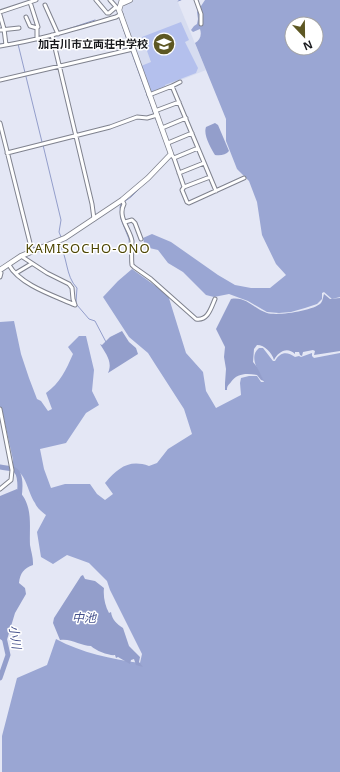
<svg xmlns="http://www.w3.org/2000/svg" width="340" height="772" viewBox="0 0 340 772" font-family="'Noto Sans','Noto Sans JP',sans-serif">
<rect width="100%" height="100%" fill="#e4e7f5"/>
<path fill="#d6dcf0" d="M132 0H177L206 70 151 92 122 9 124 5Z"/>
<path fill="#b4c0ed" d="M181 22 189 40 185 42 198 68 196 73 165 85V86L151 92 141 66 151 62 142 37Z"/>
<path fill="#9aa6d3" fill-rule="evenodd" d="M205 0H340V297L332 299 324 292 322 293V299L317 304 305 308 291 312 279 313 267 312 248 301 229 294 214 297 206 295 183 272 168 263 158 250 145 247 143 238 152 234 171 242 218 275 235 285 251 288H270L286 275 276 264 262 235 257 202 249 181 237 169 226 141V119L195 43C200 40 202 35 200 29L193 32 191 30 194 26 197 24 198 19 197 12ZM292 24H316V48H292Z
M132 269 168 295 186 353 203 372 206 391 216 408 241 395 240 383 241 378 249 376H257L261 382H264C259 372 248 357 259 348H263L273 361H275C280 352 287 351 295 357L299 356 301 357 312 353V356L314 358 340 353V772H2V736L17 678 47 665 56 639C82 653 111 659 140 663L142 654 110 590 107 581 89 563 67 555 53 564 41 557 37 532 46 515C42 512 37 508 35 503 27 491 27 474 13 468V460L2 410 0 409V322L14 321 21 354 29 378 37 399 41 401 48 411 52 409 46 393C60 383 66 370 73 354L68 347 79 336H86L94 370 92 391 99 405 86 413 66 443 40 449 44 469 51 488 65 484H90L97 494 105 500 113 494 105 483C118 468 129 459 149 466L157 463 168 449 192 434 184 409 155 364 148 353 129 337 103 297 118 281Z"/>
<path fill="#939ecb" d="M215 123 218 125 229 151C226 155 220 156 215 155 211 148 203 135 206 127Z
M324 294 330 299 340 298V351L314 355 315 351 313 350 303 352 302 356 300 355 299 352H295V354C287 346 278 352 274 360 272 353 265 345 257 345L254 349 253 362 257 367 264 381 261 380 257 375C247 373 237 373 231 382 229 385 227 385 227 390H225V383L226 369 224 357 225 347 216 329 231 299C246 296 254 309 267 313 278 316 313 311 321 303 323 300 323 297 324 294Z
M122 331 129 342 136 348 138 354 108 373C113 362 106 354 100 344L102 345 110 337Z
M17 489C34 505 29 525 30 545 31 551 33 557 33 563V565C24 568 20 573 19 583L25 588 26 594 15 613 6 643 0 639V496Z
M83 575 85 579 95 581 104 588C103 596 105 606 109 613L111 612C112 620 117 624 123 628L129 646 140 657 139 662 143 667 136 665 134 659 131 660 130 664 118 657 116 658 115 655C110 656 96 651 91 646 81 646 71 638 60 640L53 623 54 618 81 576Z"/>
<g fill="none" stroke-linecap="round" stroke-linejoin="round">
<path stroke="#939ecb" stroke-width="1" d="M178 1 181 0
M120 19 130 48
M65 30 95 20
M7 43 16 42
M0 44H4
M18 44 42 142
M131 51 154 114
M155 117 164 140
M43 145 61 220 59 232 61 237
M59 244C68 256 65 276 77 288L76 302
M130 256 129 239 121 219 120 207 121 204 131 197 145 183
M77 305 89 319 95 321 106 342"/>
<path stroke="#939ecb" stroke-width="5" d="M0 467C4 468 8 468 13 469 22 472 20 491 19 498
M0 678 8 655 4 637"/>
<g stroke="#7f828e" stroke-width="5">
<path id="street" d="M96 0 107 13H109L116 7
M110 0 118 9
M196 0 201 14V24
M30 2 38 27 37 28V39
M45 5 58 34
M0 12 36 0
M0 15 4 29 6 45
M26 17 30 26 37 28
M0 30 19 28
M52 35 92 204 94 219
M0 46C40 40 78 28 116 17L121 14
M0 80 133 49
M172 86 180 82
M149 95 172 86 216 191
M155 111 179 102
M0 123 32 251
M162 128 186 118
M168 143 192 133
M7 153 110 127 137 117 147 118 157 115
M171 154 174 158 184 187 182 190 187 202 189 203 244 178
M174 158 198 148
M179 173 204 163
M184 187 210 177
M122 200 124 204C117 217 130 229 132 241 132 249 131 257 132 265L134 267 151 279 196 319C208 321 211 308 215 299
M125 222 132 220 135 223 141 239
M21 256 47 273 69 284 72 288 73 299 75 305
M9 265C20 285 55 296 75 305
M16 273 31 264
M0 277 1 273
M0 409 12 470 11 480 0 489"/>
</g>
<g stroke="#7f828e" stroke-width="6">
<path id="secondary" d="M121 4 130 0
M0 270 21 256 65 238 122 200 148 178 171 154 119 10 122 0"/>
</g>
<use href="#street" stroke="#fff" stroke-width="3"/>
<use href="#secondary" stroke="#fff" stroke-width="4.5"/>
</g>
<defs>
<g id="school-disc" transform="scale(1.15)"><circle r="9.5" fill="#5d5723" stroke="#fff"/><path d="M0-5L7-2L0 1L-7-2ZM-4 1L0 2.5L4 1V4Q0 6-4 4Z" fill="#fff"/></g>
</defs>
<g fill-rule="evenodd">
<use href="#school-disc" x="164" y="44"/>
</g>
<g text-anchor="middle" stroke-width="3" stroke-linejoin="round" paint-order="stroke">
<g font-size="11" font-weight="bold" fill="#191a1e" stroke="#fff" text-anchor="end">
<text x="148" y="48">加古川市立両荘中学校</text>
</g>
<g font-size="12" font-style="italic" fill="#46528d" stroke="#fff">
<text x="84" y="622">中池</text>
<text transform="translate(15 637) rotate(82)" y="4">小川</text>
</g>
<g font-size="13" letter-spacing="1" fill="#4c4501" stroke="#fff">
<text x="88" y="253">KAMISOCHO-ONO</text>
</g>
</g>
<g transform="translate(304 36) rotate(158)"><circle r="19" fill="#ffffff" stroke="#a3a3a5"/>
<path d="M0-3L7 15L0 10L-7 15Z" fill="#5d5723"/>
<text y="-6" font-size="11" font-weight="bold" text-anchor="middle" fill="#191a1e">N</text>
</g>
</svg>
